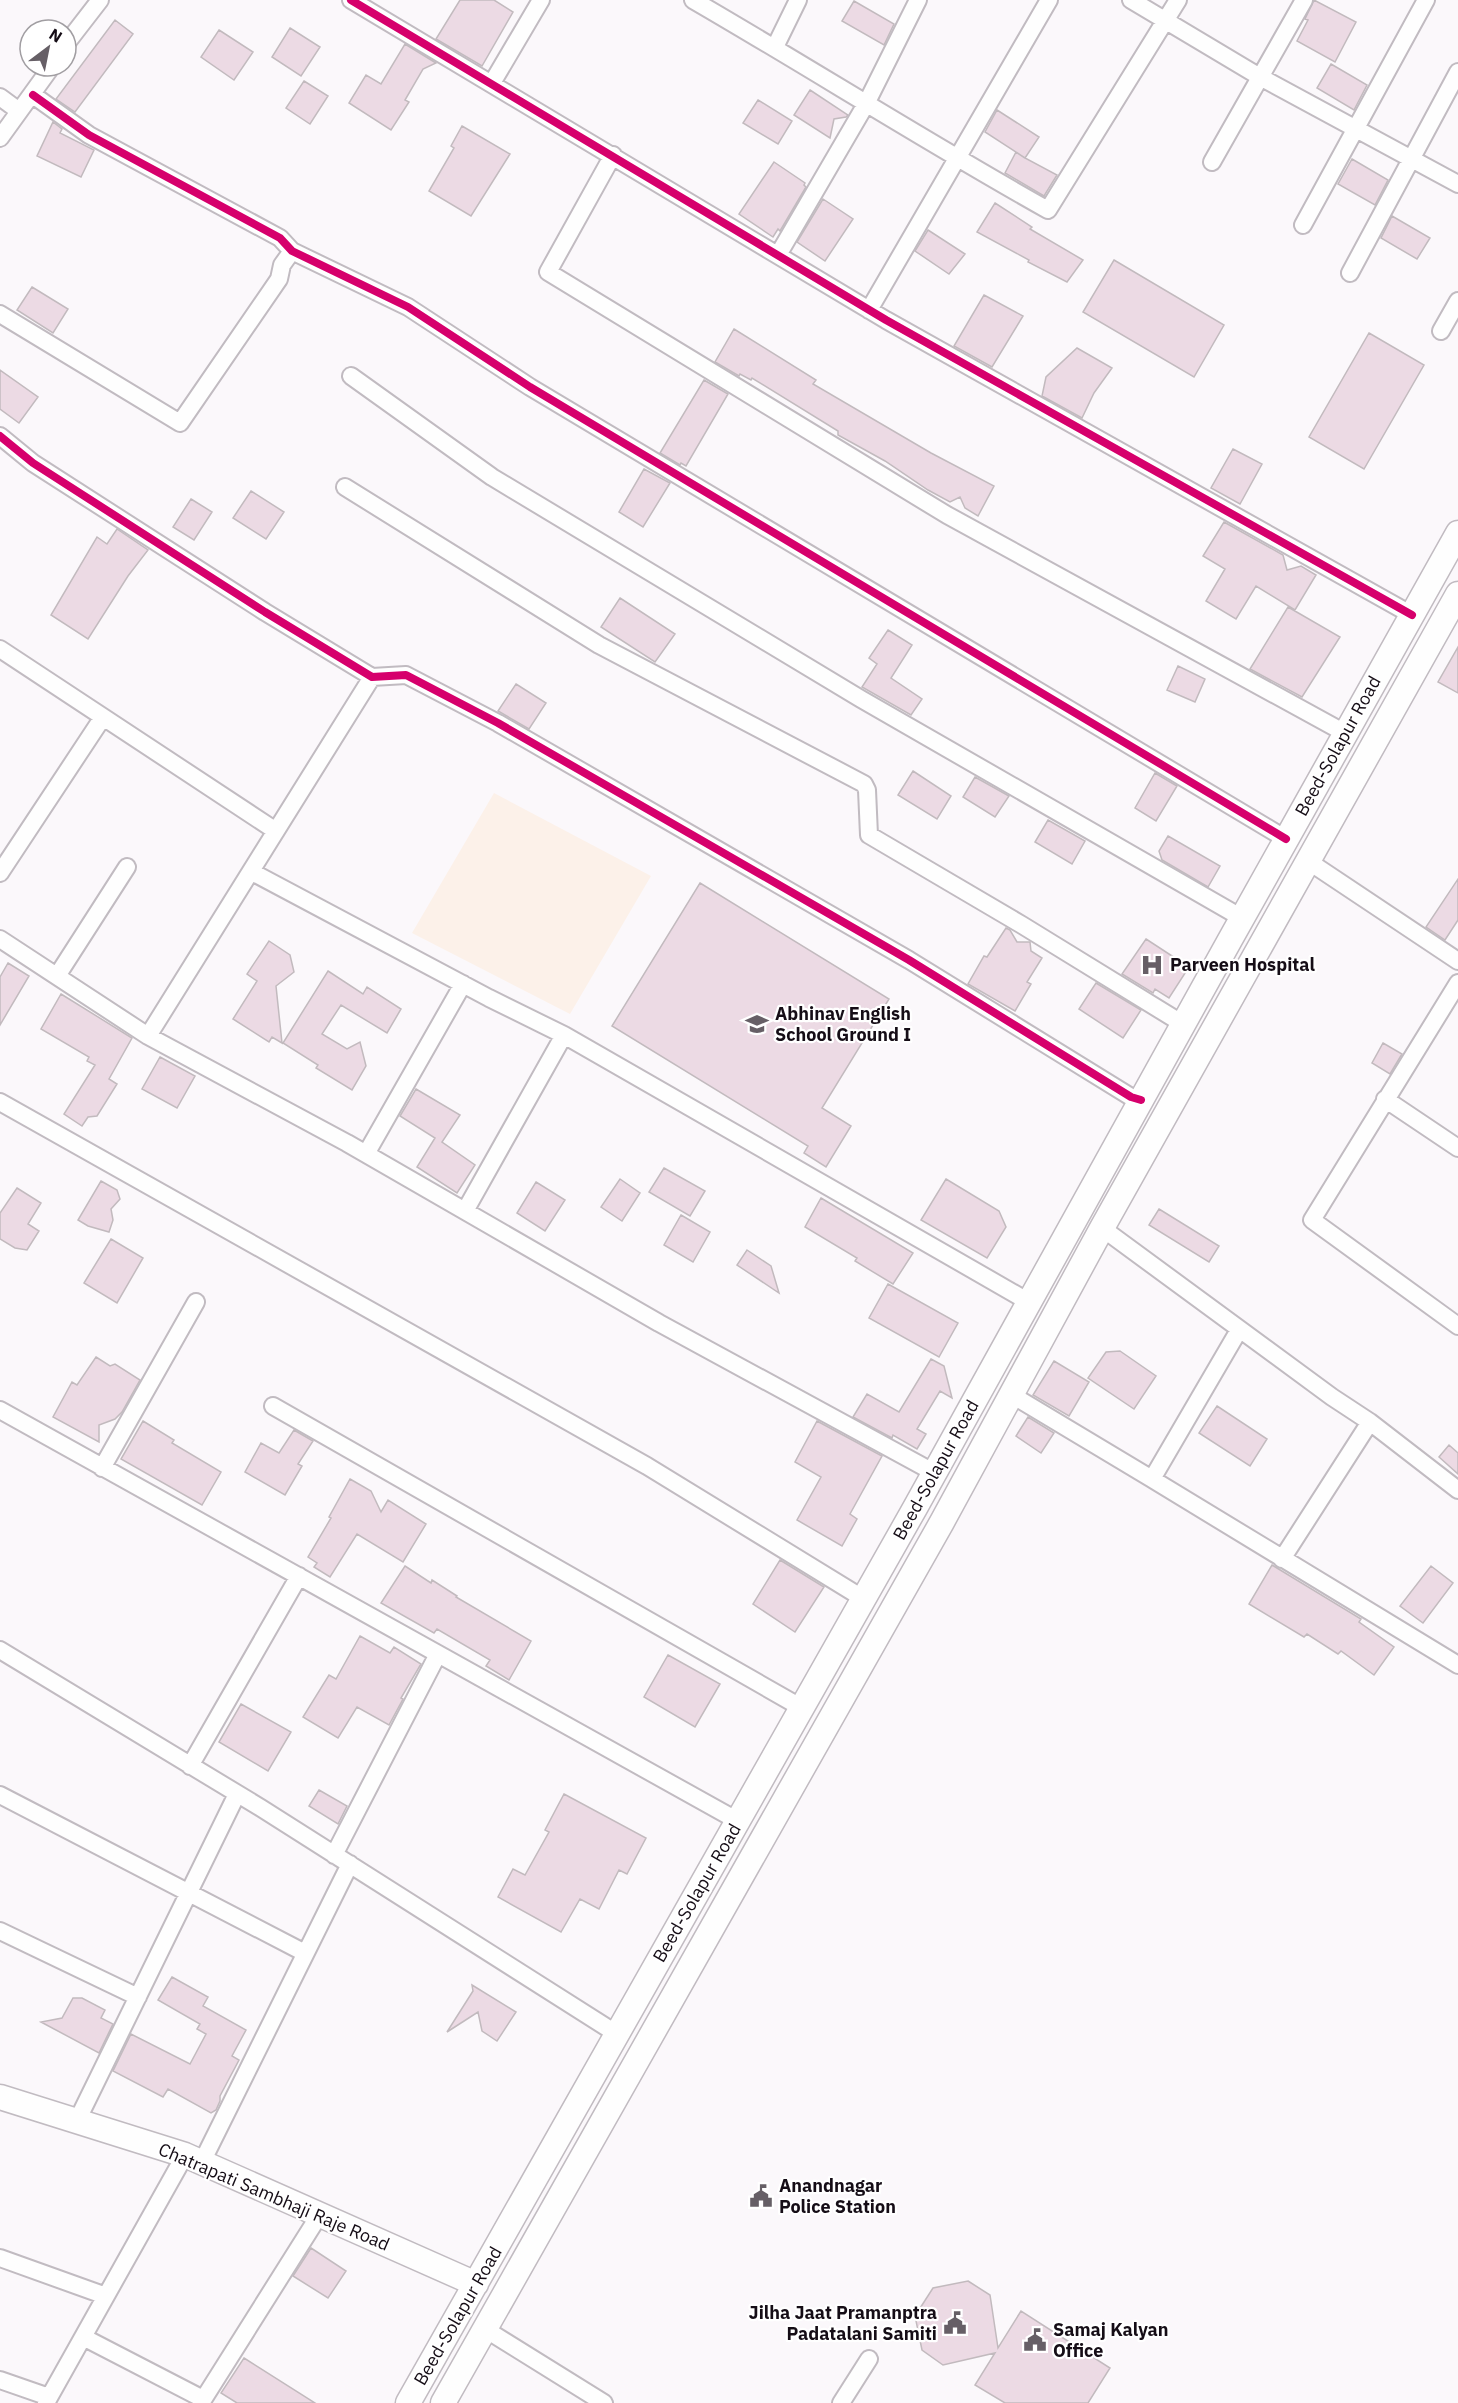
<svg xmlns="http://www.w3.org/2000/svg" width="1458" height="2403" viewBox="0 0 1458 2403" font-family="'IBM Plex Sans',sans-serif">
<rect width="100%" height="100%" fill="#fbf8fb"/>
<path fill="#fcf1e9" d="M494 793 651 876 570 1014 412 933Z"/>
<path fill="#ecdae4" stroke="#c2babe" stroke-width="1.5" d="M460 0H494L513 12 482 66 436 39Z
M1314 0 1356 22 1335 62 1297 41 1308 20 1305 19Z
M854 1 894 24 884 45 842 21Z
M115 20 133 34 75 112 56 99Z
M290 28 320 47 301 76 272 57Z
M219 30 253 52 234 80 201 57Z
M405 44 436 63 423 69 405 100 409 102 391 130 349 103 366 75 381 84Z
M1331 64 1367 85 1354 110 1317 88Z
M304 81 328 96 310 124 286 108Z
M810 90 848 115 846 117 834 119 830 138 794 115Z
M758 100 792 121 778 144 743 123Z
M997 110 1039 137 1025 158 1057 175 1044 196 1005 173 1016 152 1025 158 985 132Z
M53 122 62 129 60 133 94 150 81 177 37 156Z
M462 126 510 154 471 216 429 191 454 148 451 146Z
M1352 159 1388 180 1375 205 1338 184Z
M774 162 805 183 804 185 806 187 780 231 778 229 773 237 739 214Z
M823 199 853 219 825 261 797 242Z
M995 203 1032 227 1030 229 1083 260 1067 282 1028 262 1029 260 977 232Z
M1392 216 1430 238 1417 259 1381 238Z
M928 230 965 254 949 274 915 251Z
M1114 260 1224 325 1194 377 1083 312Z
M32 287 68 309 53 333 17 310Z
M984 295 1023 316 992 367 954 346Z
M734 329 816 380 813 384 931 453 994 486 978 516 965 508 960 497 950 502 928 490 885 461 838 435V431L752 378 751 380 740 374 739 376 715 362Z
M1369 333 1424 365 1364 469 1309 437Z
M1077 348 1112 368 1094 393 1082 418 1042 396 1046 377Z
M0 370 38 397 19 423 0 409Z
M704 380 728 394 686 466 681 463 680 465 660 453Z
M1233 449 1262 464 1240 504 1211 488Z
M644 469 670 483 643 527 619 512Z
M251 491 284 512 266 539 233 518Z
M191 499 212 512 194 540 173 527Z
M1224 522 1283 555 1287 570 1301 566 1316 575 1295 610 1256 586 1236 619 1206 601 1225 569 1203 556Z
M117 529 148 550 128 576 88 639 51 615 97 537 107 544Z
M620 598 675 634 655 662 601 627Z
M1288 607 1340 637 1302 697 1250 669Z
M888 630 912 645 891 678 922 699 911 715 862 687 877 664 869 658Z
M1458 647V693L1438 682Z
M1178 666 1205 679 1195 702 1167 690Z
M516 684 546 703 529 729 498 711Z
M913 771 951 796 937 819 898 795Z
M1155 773 1177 786 1156 821 1135 808Z
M975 777 1009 796 995 817 963 797Z
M1048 820 1085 841 1072 864 1035 842Z
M1168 836 1220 866 1208 887 1162 860 1159 851Z
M1458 879V920L1445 940 1426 927Z
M700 883 889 999 822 1108 851 1126 826 1167 804 1153 808 1146 612 1026Z
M1006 928 1010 930 1017 942H1030L1031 951 1042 958 1027 982 1031 984 1015 1011 968 984 984 956 987 957Z
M1146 939 1189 967 1169 998 1155 989 1153 993 1122 974Z
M269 941 290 955 294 972 276 986 282 1043 272 1037 269 1042 233 1019 257 981 247 974Z
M8 963 29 976 0 1025V977Z
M328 971 363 994 367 987 401 1009 387 1033 341 1005 322 1034 347 1049 360 1042 366 1066 352 1090 316 1068 318 1065 283 1043Z
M1096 983 1141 1010 1123 1038 1079 1009Z
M61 994 132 1038 109 1079 117 1084 97 1116 88 1117 82 1126 64 1114 95 1065 87 1061 89 1057 41 1029Z
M1383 1043 1402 1054 1390 1074 1372 1063Z
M160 1057 195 1076 177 1108 142 1089Z
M416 1089 460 1115 442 1142 475 1165 457 1193 417 1167 435 1138 400 1116Z
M664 1168 705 1191 690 1216 649 1192Z
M620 1179 640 1193 622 1221 601 1207Z
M946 1179 999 1211 1006 1227 987 1258 921 1220Z
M101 1181 117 1190 120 1199 111 1209 113 1220 109 1232 88 1226 78 1220Z
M536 1182 565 1200 545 1231 517 1213Z
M17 1188 41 1203 28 1224 39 1231 27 1250 15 1248 0 1239V1213Z
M821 1198 913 1253 893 1284 855 1261 857 1258 805 1227Z
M1159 1209 1219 1246 1209 1262 1149 1225Z
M681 1215 710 1232 693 1262 664 1245Z
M111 1239 143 1258 117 1303 84 1283Z
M747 1250 771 1266 779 1293 737 1265Z
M888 1284 958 1323 939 1357 869 1318Z
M1120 1351 1156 1376 1134 1409 1088 1378 1106 1352Z
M96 1357 110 1366 115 1364 140 1380 122 1412 115 1419 99 1425V1442L53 1417 72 1382 77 1385Z
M931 1359 944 1366 952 1398 940 1391 917 1429 926 1434 917 1449 893 1435 892 1438 853 1417 867 1394 899 1412Z
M1054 1361 1089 1382 1069 1416 1033 1395Z
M1217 1406 1267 1439 1250 1466 1199 1433Z
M1028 1417 1054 1433 1041 1453 1016 1436Z
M143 1421 174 1440 172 1443 221 1472 202 1505 121 1459Z
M817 1421 882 1456 850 1514 857 1519 842 1546 797 1520 821 1477 795 1462Z
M294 1430 313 1441 298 1464 302 1466 285 1495 245 1472 261 1443 279 1453Z
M1449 1445 1458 1453V1474L1439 1457Z
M350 1479 371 1491 381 1512 388 1500 426 1524 403 1562 357 1534 330 1577 314 1567 317 1563 308 1557 331 1518 329 1517Z
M780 1560 824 1587 795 1632 753 1604Z
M1272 1565 1361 1619 1359 1622 1394 1647 1374 1675 1341 1651 1338 1654 1307 1634 1304 1637 1249 1604Z
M405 1566 431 1583 432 1580 457 1596 456 1597 531 1641 509 1680 486 1666 490 1660 437 1629 434 1633 381 1603Z
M1431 1566 1453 1583 1423 1623 1400 1606Z
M360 1636 390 1653 394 1647 421 1664 401 1698 403 1699 389 1725 357 1707 338 1738 303 1717 329 1675 336 1679Z
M668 1655 720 1684 695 1727 644 1697Z
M241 1704 291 1732 268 1771 219 1742Z
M319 1790 347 1806 338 1824 309 1806Z
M564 1794 646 1838 627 1874 619 1870 599 1909 580 1899 561 1932 498 1897 513 1869 525 1875 549 1832 545 1830Z
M172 1977 208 1997 203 2006 246 2030 232 2056 239 2060 220 2096V2101L216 2110 211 2113 168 2089 163 2097 113 2071 131 2034 190 2064 206 2034 197 2029 200 2024 158 2000Z
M472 1985 516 2012 497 2041 482 2031 478 2012 447 2032 473 1991Z
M73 1998H82L105 2010 101 2018 113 2024 99 2053 41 2022 62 2018Z
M311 2248 346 2271 328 2298 293 2276Z
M968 2281 990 2295 998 2348 1021 2311 1110 2368 1088 2403H1005L975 2385 995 2353 943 2365 922 2350 915 2316 933 2288Z
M244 2358 315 2403H237L221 2393Z"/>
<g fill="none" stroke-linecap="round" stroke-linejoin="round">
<g stroke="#c1bbc1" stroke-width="20">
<path id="minor" d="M351 0 886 320 1412 615
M693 0C812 69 928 143 1048 210L1178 0
M1131 0 1260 77 1458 184
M66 44 100 0
M775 47 798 0
M492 83 541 0
M33 95 89 135 280 238 292 251 408 307 530 387 1286 839
M0 97 19 111
M0 138 52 66
M613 155 548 272 947 515 1345 733
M1212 162 1304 0
M1303 225 1426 0
M778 255 866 104 918 0
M1350 273 1458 72
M869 310 1049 0
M0 314 180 423 279 279 282 265 292 251
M1441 331 1458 301
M351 376 492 477 861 699 1242 918
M0 436 33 463 265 612 372 677 406 675 498 723 909 960 1131 1097 1141 1100
M345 487 599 645 864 784 867 790 869 835 1022 925 1183 1024
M0 649 276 831
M1308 861 1458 961
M252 872 489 998 564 1035 1029 1302
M0 873 103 717
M0 939 148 1036 347 1143 659 1323 935 1473
M57 976 127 867
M1458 983 1312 1220 1458 1326
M148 1036 372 677
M1385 1099 1458 1148
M0 1102 647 1466 864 1599
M366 1154 463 984
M465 1211 564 1035
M1102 1228 1332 1397 1370 1422 1458 1490
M1239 1330 1152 1479 1458 1665
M1012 1395 1152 1479
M273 1406 802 1708
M0 1410 738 1821
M102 1468 196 1302
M1282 1559 1370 1422
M0 1650 261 1808 617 2034
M190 1766 299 1576
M0 1795 305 1953
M334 1855 438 1654
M0 1931 138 1997
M77 2121 237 1794
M202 2162 350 1864
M0 2258 106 2296
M485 2329 604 2403
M83 2337 203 2399
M0 2380 49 2397
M46 2403 185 2155
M201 2403 320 2214
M841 2403 869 2359"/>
</g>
<g stroke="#c1bbc1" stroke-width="27">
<path id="secondary" d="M0 2097 185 2155 476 2284
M408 2403 915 1508 1231 938 1458 533
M443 2403 942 1522 1102 1228 1458 594"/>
</g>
<use href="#minor" stroke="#fefefe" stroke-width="16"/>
<use href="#secondary" stroke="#fefefe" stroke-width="24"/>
<g stroke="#fff" stroke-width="11">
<path id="cycleway" d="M351 0 886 320 1412 615
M33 95 89 135 280 238 292 251 408 307 530 387 1286 839
M0 436 33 463 265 612 372 677 406 675 498 723 909 960 1131 1097 1141 1100"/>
</g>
<use href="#cycleway" stroke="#d6006c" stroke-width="8"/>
</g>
<defs>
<g id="hospital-bare" transform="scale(1.8)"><path d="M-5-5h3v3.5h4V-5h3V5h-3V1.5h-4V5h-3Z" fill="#665f66" stroke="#fff" stroke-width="2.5" paint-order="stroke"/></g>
<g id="school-bare" transform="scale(1.8)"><path d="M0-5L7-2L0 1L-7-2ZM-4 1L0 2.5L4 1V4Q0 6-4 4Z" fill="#665f66" stroke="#fff" stroke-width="2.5" paint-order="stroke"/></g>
<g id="civic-bare" transform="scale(1.8)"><path d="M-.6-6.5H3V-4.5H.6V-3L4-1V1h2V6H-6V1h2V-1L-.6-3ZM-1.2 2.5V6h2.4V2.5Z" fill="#665f66" stroke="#fff" stroke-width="2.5" paint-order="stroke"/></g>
</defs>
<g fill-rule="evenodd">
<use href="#hospital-bare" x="1152" y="965"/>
<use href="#school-bare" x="757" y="1024"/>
<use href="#civic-bare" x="761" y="2196"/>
<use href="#civic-bare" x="955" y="2323"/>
<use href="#civic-bare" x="1035" y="2340"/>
</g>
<g text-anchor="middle" stroke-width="4.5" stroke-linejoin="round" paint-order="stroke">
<g font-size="18" fill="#150d16" stroke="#fff">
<text transform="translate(1338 746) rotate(-61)" y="6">Beed-Solapur Road</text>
<text transform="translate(936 1470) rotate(-61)" y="6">Beed-Solapur Road</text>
<text transform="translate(697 1893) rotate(-60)" y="6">Beed-Solapur Road</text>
<text transform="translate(274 2197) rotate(23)" y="6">Chatrapati Sambhaji Raje Road</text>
<text transform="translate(458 2316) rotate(-60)" y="6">Beed-Solapur Road</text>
</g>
<g font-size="18" font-weight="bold" fill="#150d16" stroke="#fff" text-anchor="start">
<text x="1170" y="971">Parveen Hospital</text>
<text x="775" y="1020">Abhinav English<tspan x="775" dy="21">School Ground I</tspan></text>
<text x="779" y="2192">Anandnagar<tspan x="779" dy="21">Police Station</tspan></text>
<text x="937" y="2319" text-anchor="end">Jilha Jaat Pramanptra<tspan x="937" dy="21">Padatalani Samiti</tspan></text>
<text x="1053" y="2336">Samaj Kalyan<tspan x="1053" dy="21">Office</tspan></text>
</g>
</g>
<g transform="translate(48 48) rotate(32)"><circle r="28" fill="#ffffff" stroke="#a19ea2" stroke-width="1.5"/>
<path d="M0-4.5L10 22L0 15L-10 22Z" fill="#665f66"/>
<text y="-9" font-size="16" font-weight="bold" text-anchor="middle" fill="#150d16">N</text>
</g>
</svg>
